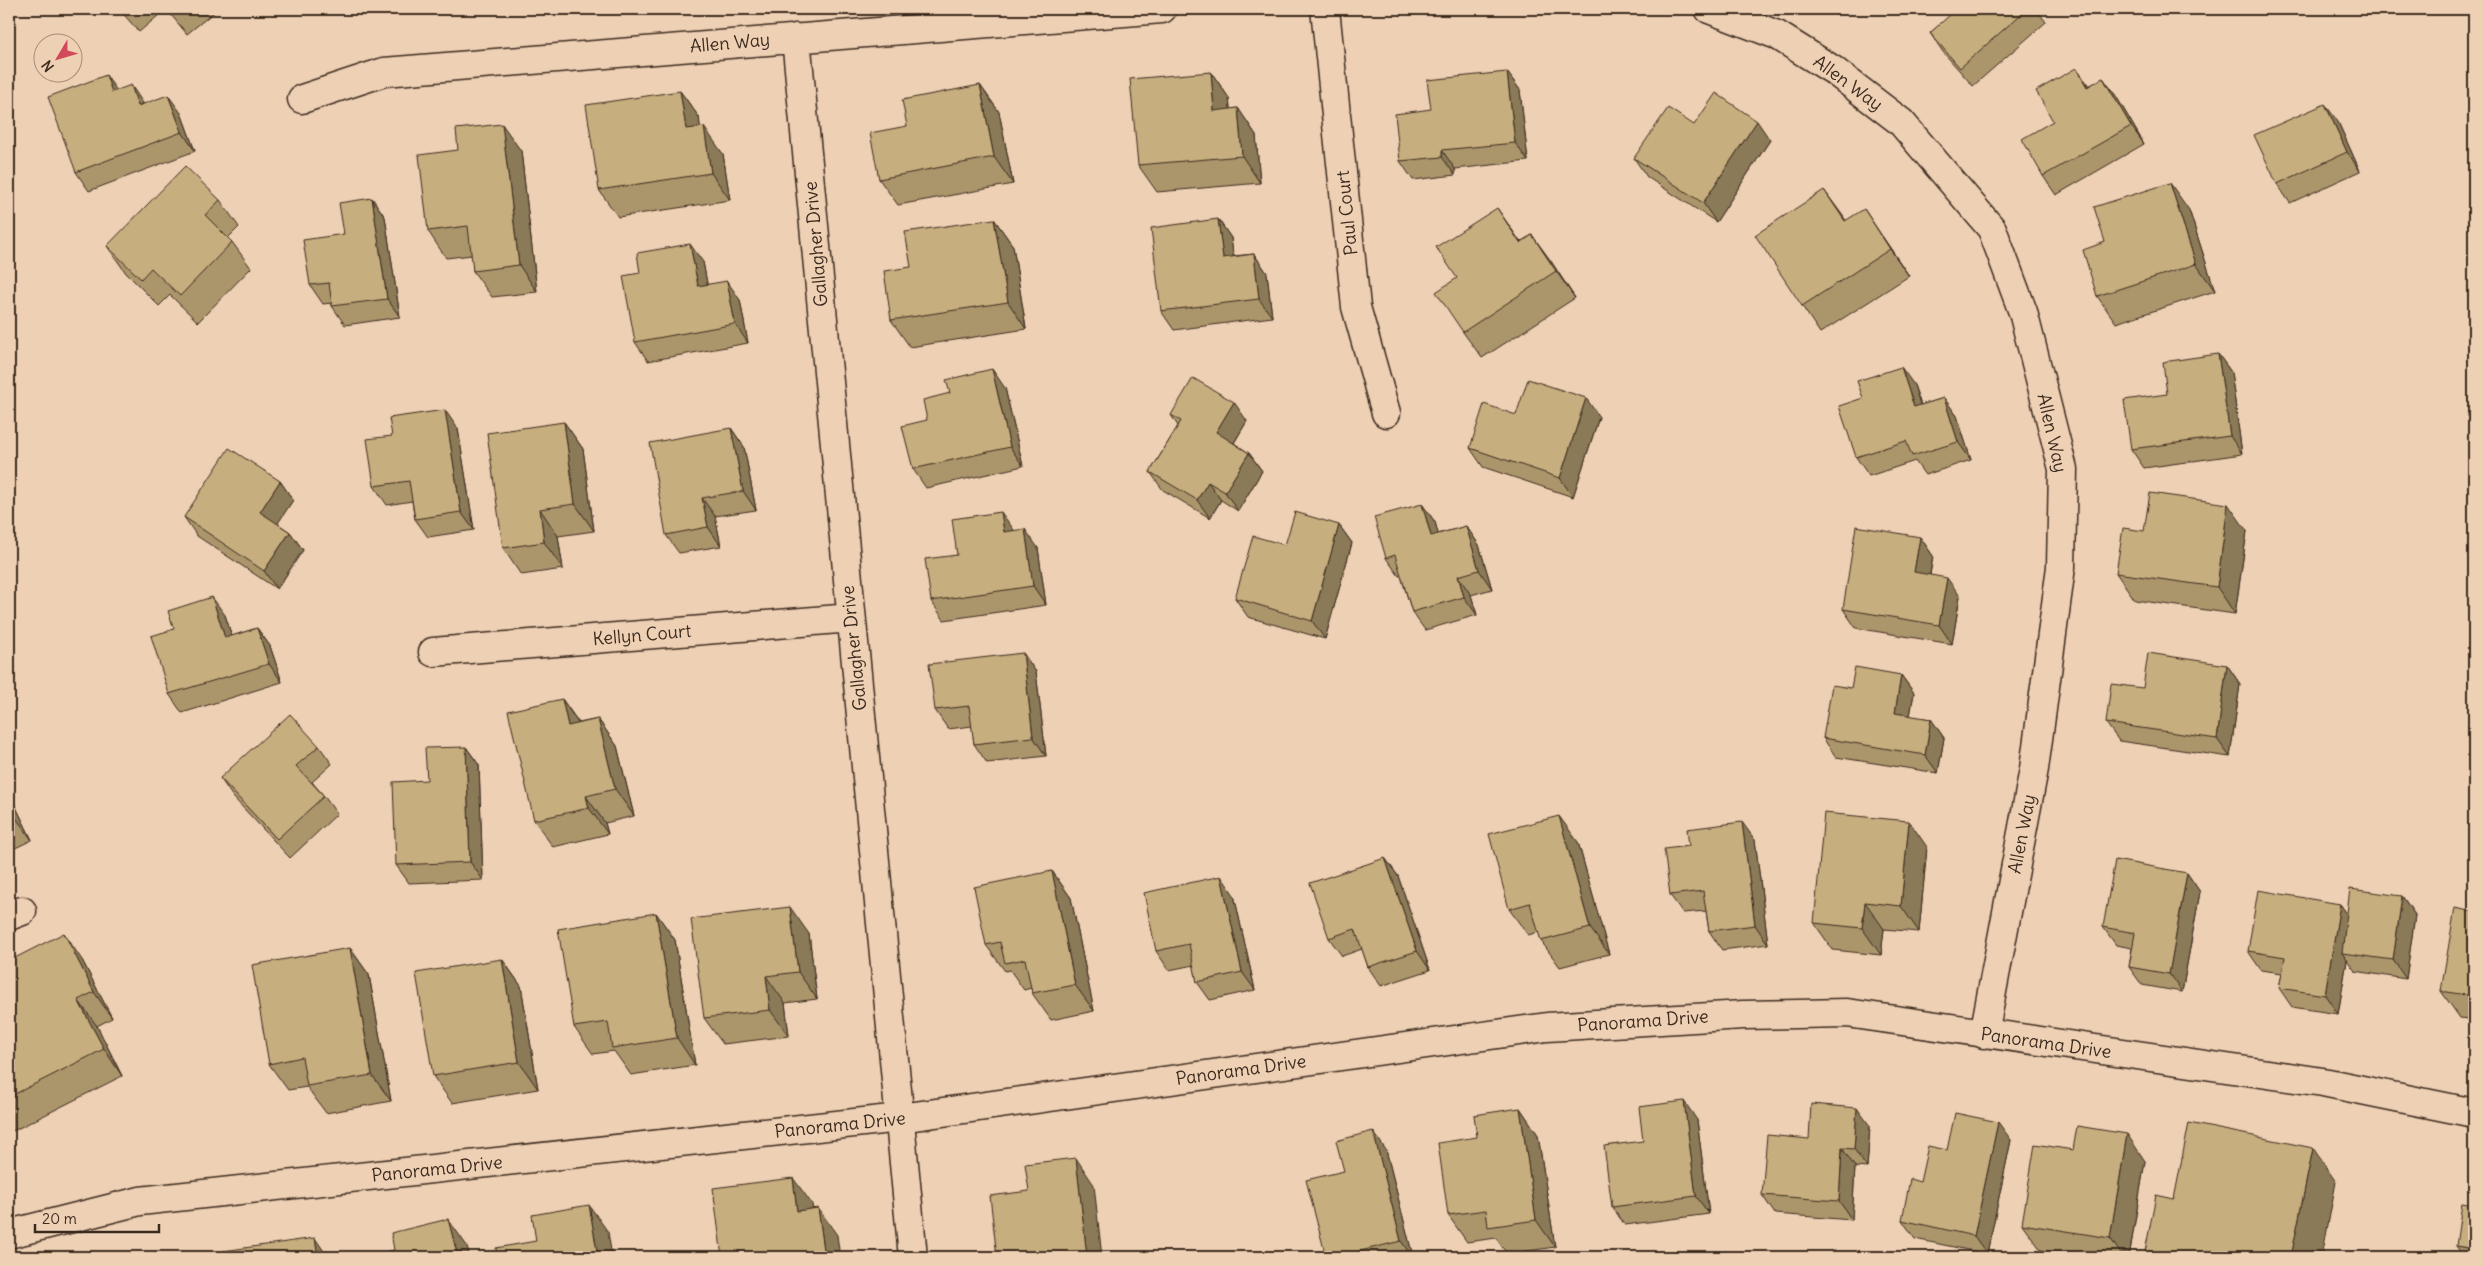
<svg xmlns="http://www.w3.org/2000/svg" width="2483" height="1266" viewBox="0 0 2483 1266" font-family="Delius,sans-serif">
<rect width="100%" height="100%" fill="#eed0b4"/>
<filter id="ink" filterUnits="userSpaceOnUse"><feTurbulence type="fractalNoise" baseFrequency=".02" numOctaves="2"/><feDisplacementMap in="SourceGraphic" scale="10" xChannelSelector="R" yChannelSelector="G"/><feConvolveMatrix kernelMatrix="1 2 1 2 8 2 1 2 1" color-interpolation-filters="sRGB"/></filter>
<g filter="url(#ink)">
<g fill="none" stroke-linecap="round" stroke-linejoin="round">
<g stroke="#3b2a1e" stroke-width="31">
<path id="street" d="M1325 9 1356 307 1386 413
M1709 9 1777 35 1833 70 1901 122 1992 229 2023 312 2063 469 2061 567 2034 769 1984 1034
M796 38 913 1257
M302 99 384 72 1162 9
M433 652 851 618
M9 916 22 911"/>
</g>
<g stroke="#3b2a1e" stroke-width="31">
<path id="secondary" d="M9 1234 140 1201 900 1118 1547 1027 1743 1015 1847 1013 2323 1082 2474 1113"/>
</g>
<use href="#street" stroke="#eed0b4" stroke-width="28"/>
<use href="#secondary" stroke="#eed0b4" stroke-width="28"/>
</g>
<path fill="#ab966c" stroke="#3b2a1e" d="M119 9H218L187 34 166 9 139 32Z
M1946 9H2036L2046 22 1973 86 1943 52 1930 33 1951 15Z
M2076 68 2089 86 2103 78 2116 96 2144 144 2056 195 2043 176 2053 121Z
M1211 72 1229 98 1230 109 1238 108 1256 135 1260 183 1157 192 1138 165Z
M1507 72 1520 90 1528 161 1455 169V175L1413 180 1400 161 1431 109Z
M980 85 999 112 1013 184 898 205 879 179 907 126Z
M116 90 144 104 181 113 195 151 89 191 76 172Z
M680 91 699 117 700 127 723 154 730 200 618 217 599 190Z
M2338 122 2360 171 2290 203 2277 184Z
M1694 125 1770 140 1716 222 1647 177 1634 158Z
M521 151 537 292 492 297 473 271 472 255 446 258 428 231Z
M372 198 385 217 400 317 345 325 332 306V303L323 304 310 285 344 234Z
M220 200 239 227 228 238 232 242 251 268 198 322 170 295 159 306 126 273 107 246Z
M2189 210 2215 291 2116 323 2097 296 2105 242Z
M994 219 1013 246 1026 329 910 347 891 320 911 267Z
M1218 219 1231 238 1233 256 1254 254 1267 273 1272 317 1174 330 1161 311Z
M1846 220 1882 236 1909 276 1820 333 1802 306Z
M1532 235 1575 298 1482 358 1463 332 1457 278Z
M703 262 707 284 740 300 748 343 648 361 635 342Z
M2218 354 2231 372 2242 454 2144 468 2131 449 2167 394Z
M1914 385 1921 405 1944 398 1957 416 1971 460 1925 475 1915 461 1869 476 1856 457Z
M1005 388 1023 466 926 488 913 469 927 420Z
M1171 415 1247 421 1234 443 1249 453 1262 471 1238 511 1221 500 1210 518 1163 490 1150 472 1178 426Z
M1516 415 1599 417 1573 497 1483 467 1470 448Z
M564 422 583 449 594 531 558 536 563 569 521 575 503 548Z
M731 428 744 447 756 510 715 516 721 546 679 553 666 535Z
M458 429 474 530 428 537 415 519 412 501 387 505 374 486Z
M280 481 293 500 277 523 290 532 303 550 277 589 197 536 184 517Z
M1422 504 1435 522 1438 534 1466 526 1479 545 1492 589 1471 595 1477 615 1425 630 1412 612 1401 576H1399L1386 558Z
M1339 525 1352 543 1325 639 1248 617 1235 598 1285 545Z
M1014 531 1038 548 1046 605 944 620 931 601 957 555Z
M2144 531H2247L2235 614 2135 600 2116 573Z
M1920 537 1933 556 1930 575 1960 596 1952 644 1856 628 1843 609Z
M225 615 232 636 257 628 270 646 282 682 182 713 169 694Z
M1023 653 1036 672 1046 756 987 763 974 744 972 726 948 729 935 710Z
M2227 665 2240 684 2230 757 2119 741 2106 723 2143 688Z
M1901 675 1914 693 1910 716 1931 719 1944 738 1938 773 1836 757 1823 738 1851 688Z
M562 699 579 723 598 719 617 746 634 816 605 823 608 834 553 847 534 820Z
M319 746 332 764 312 782 324 796 337 814 290 858 233 797 220 778Z
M466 747 479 765 483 880 409 883 396 865 427 780Z
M9 793 11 797 32 840 9 851Z
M1755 840 1768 944 1722 950 1709 931 1706 911 1683 913 1670 895Z
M1578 842 1609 954 1560 967 1541 941 1539 932 1528 935 1509 909Z
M1927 847 1919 932 1884 929 1881 955 1833 950 1814 923Z
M1385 858 1398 876 1430 970 1381 986 1368 967 1362 949 1342 956 1329 938Z
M1052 871 1071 898 1094 1011 1051 1020 1032 993 1031 988 1024 990 1010 970 1005 971 986 945Z
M2187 873 2200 892 2182 992 2142 985 2129 967 2132 948 2116 945 2103 927Z
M1234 895 1255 990 1210 1000 1197 982 1194 965 1169 970 1156 951Z
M2402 896 2415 915 2406 979 2355 971 2347 960 2338 1014 2292 1007 2279 988 2282 973 2261 970 2248 951 2340 904 2347 914Z
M2474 912V1031L2468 1022V1019L2460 1018 2441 991Z
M656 913 675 940 695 1065 631 1075 614 1051 593 1054 574 1027Z
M809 934 817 999 785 1003 789 1036 723 1044 704 1018Z
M350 948 369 975 391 1101 326 1113 307 1087 288 1090 269 1064Z
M502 959 521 986 538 1089 452 1103 433 1076Z
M82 960 112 1018 97 1026 122 1076 9 1133V961Z
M1520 1108 1538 1135 1555 1247 1507 1254 1496 1238 1467 1242 1448 1215 1477 1137Z
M1697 1120 1709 1214 1625 1225 1612 1207 1643 1141Z
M1870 1126 1867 1168 1855 1167 1852 1220 1775 1214 1762 1195 1809 1139Z
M2011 1140 1987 1254 1915 1239 1902 1220 1920 1182 1947 1150Z
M1386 1150 1413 1257H1326L1344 1171Z
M2145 1161 2129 1257H2084L2041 1250 2022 1224Z
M2474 1205V1257H2464L2456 1246Z"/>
<path fill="#8b7a58" stroke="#3b2a1e" d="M2076 68 2089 87H2087Z
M1211 72 1229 98 1233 137 1214 111Z
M1507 72 1520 90 1528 161 1515 143Z
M106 75 119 94 112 92Z
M2103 78 2116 96 2144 144 2131 126Z
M131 85 143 103 138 106Z
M980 85 999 112 1013 184 994 157Z
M680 91 699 117 704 156 686 129Z
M168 95 181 113 195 151 182 132Z
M2325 104 2338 122 2360 171 2347 152Z
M1238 108 1256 135 1260 183 1242 156Z
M1757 121 1770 140 1716 222 1703 203Z
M502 124 521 151 537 292 519 265Z
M704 127 723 154 730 200 711 173Z
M1442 150 1455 169V175L1442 157Z
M2170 183 2189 210 2215 291 2196 264Z
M1824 190 1843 216 1863 248 1845 221Z
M372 198 385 217 400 317 387 299Z
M1497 208 1515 234 1538 269 1520 243Z
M1864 209 1882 236 1909 276 1890 249Z
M994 219 1013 246 1026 329 1008 302Z
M1218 219 1231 238 1236 276 1223 258Z
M1532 235 1551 261 1575 298 1556 271Z
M690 244 703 262 711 304 698 286Z
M1254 254 1267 273 1272 317 1259 299Z
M727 281 740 300 748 343 735 324Z
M2218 354 2231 372 2242 454 2230 436Z
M1901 367 1914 385 1927 426 1914 407Z
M992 369 1005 388 1023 466 1010 447Z
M1586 398 1599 417 1573 497 1560 478Z
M1944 398 1957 416 1971 460 1958 442Z
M1234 402 1247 421 1229 451 1216 432Z
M445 410 458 429 474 530 461 512Z
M564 422 583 449 594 531 575 504Z
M731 428 744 447 756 510 743 491Z
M1249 453 1262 471 1238 511 1225 492Z
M280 481 293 500 273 531 260 512Z
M1208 482 1221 500 1210 518 1197 500Z
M702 498 715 516 721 546 708 527Z
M1422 504 1435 522 1444 555 1431 536Z
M2228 504 2247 531 2235 614 2217 587Z
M540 509 558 536 563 569 544 542Z
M1001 512 1014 530 1017 551 1004 532Z
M1339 525 1352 543 1325 639 1312 621Z
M1466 526 1479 545 1492 589 1479 570Z
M1025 529 1038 548 1046 605 1033 586Z
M290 532 303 550 277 589 264 571Z
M1920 537 1933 556 1927 591 1914 572Z
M1458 576 1471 595 1477 615 1464 597Z
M1947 578 1960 596 1952 644 1939 625Z
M212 597 225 615 238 656 225 638Z
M257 628 270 646 282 682 269 664Z
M1023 653 1036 672 1046 756 1033 737Z
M2227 665 2240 684 2230 757 2217 739Z
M1901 675 1914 693 1907 732 1895 713Z
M562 699 580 726H568Z
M598 719 617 746 634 816 615 789Z
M1931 719 1944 738 1938 773 1925 755Z
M466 747 479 765 483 880 470 862Z
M9 793 11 797 32 840 13 814 9 804Z
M586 796 605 823 608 834 589 808Z
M1559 816 1578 842 1609 954 1590 928Z
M1909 821 1927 847 1919 932 1901 906Z
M1742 822 1755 840 1768 944 1755 925Z
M1385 858 1398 876 1430 970 1417 951Z
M1052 871 1071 898 1094 1011 1075 985Z
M2187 873 2200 892 2182 992 2169 974Z
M1221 876 1234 895 1255 990 1242 972Z
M2402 896 2415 915 2406 979 2393 960Z
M1865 902 1884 929 1881 955 1862 928Z
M2340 904 2353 922 2342 953 2347 960 2338 1014 2325 995Z
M790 907 809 934 817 999 798 972Z
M656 913 675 940 695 1065 677 1038Z
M64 933 82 960 112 1018 94 992Z
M350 948 369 975 391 1101 372 1075Z
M502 959 521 986 538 1089 519 1062Z
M766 976 785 1003 789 1036 770 1010Z
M78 1000 97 1026 122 1076 104 1049Z
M1684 1101 1697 1120 1709 1214 1696 1196Z
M1520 1108 1538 1135 1555 1247 1536 1220Z
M1857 1108 1870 1126 1867 1168 1854 1149Z
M1998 1122 2011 1140 1987 1254 1974 1236Z
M1373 1131 1386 1150 1413 1257H1412L1401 1241Z
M2127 1134 2145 1161 2129 1257H2123L2110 1238Z
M1842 1148 1855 1167 1852 1220 1839 1201Z
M2313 1148 2336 1182 2322 1257H2291Z
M1076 1158 1094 1185 1102 1257H1087Z
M793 1178 812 1204 816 1237 797 1211Z
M589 1205 608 1232 612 1257H598Z
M818 1208 837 1235 840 1257H825Z
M448 1219 467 1246 470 1257H458Z
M315 1238 328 1257H318Z"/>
<path fill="#c7ae7e" stroke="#3b2a1e" d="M122 9H131L126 13Z
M169 9H182L174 15Z
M1948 9H2027L1960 68 1930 33 1952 13Z
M2076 68 2087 87 2103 78 2131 126 2043 176 2022 139 2053 121 2036 91Z
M1211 72 1214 111 1238 108 1242 156 1138 165 1130 79Z
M1507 72 1515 143 1442 150V157L1400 161 1395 114 1431 109 1427 80Z
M106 75 112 92 131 85 138 106 168 95 182 132 76 172 48 97Z
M980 85 994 157 879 179 870 133 907 126 902 100Z
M680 91 686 129 704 127 711 173 599 190 586 105Z
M1716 93 1757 121 1703 203 1634 158 1668 108 1694 125Z
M2325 104 2347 152 2277 184 2254 135Z
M502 124 519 265 473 271 468 226 428 231 419 155 458 150 456 129Z
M185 166 220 200 205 215 232 242 180 296 151 268 141 279 107 246Z
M2170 183 2196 264 2097 296 2083 250 2105 242 2094 207Z
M1824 190 1845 221 1864 209 1890 249 1802 306 1755 235Z
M372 198 387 299 332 306 329 283 310 285 303 240 344 234 339 203Z
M1497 208 1520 243 1532 235 1556 271 1463 332 1436 292 1457 278 1436 247Z
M994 219 1008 302 891 320 884 271 911 267 905 232Z
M1218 219 1223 258 1254 254 1259 299 1161 311 1151 228Z
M690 244 698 286 727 281 735 324 635 342 623 276 640 273 637 253Z
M2218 354 2230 436 2131 449 2124 400 2167 394 2163 362Z
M1901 367 1914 407 1944 398 1958 442 1912 456 1906 441 1856 457 1839 406 1863 398 1857 381Z
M992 369 1010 447 913 469 902 426 927 420 923 400 950 393 946 380Z
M1193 378 1234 402 1216 432 1249 453 1225 492 1208 482 1197 500 1150 472 1181 421 1171 415Z
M1528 379 1586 398 1560 478 1470 448 1484 404 1516 415Z
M445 410 461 512 415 519 409 481 374 486 367 439 392 436 389 418Z
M564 422 575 504 540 509 544 542 503 548 487 433Z
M731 428 743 491 702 498 708 527 666 535 650 443Z
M229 448 280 481 260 512 290 532 264 571 184 517Z
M2150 493 2228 504 2217 587 2116 573 2123 528 2144 531Z
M1422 504 1431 536 1466 526 1479 570 1458 576 1464 597 1412 612 1395 555 1386 558 1374 517Z
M1001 512 1004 532 1025 529 1033 586 931 601 925 559 957 555 952 519Z
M1295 512 1339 525 1312 621 1235 598 1253 536 1285 545Z
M1856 526 1920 537 1914 572 1947 578 1939 625 1843 609Z
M212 597 225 638 257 628 269 664 169 694 151 636 174 629 168 611Z
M1023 653 1033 737 974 744 969 706 935 710 929 664Z
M2148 653 2227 665 2217 739 2106 723 2111 684 2143 688Z
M1855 667 1901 675 1895 713 1931 719 1925 755 1823 738 1832 685 1851 688Z
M562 699 568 726 598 719 615 789 586 796 589 808 534 820 508 711Z
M290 714 319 746 296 766 324 796 277 839 220 778Z
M466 747 470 862 396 865 393 782 427 780 425 748Z
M9 804 13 814 9 816Z
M1824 813 1909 821 1901 906 1865 902 1862 928 1814 923Z
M1559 816 1590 928 1541 941 1530 903 1509 909 1489 834Z
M1742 822 1755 925 1709 931 1703 891 1670 895 1664 849 1689 846 1687 829Z
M1385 858 1417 951 1368 967 1355 929 1329 938 1310 883Z
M2115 860 2187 873 2169 974 2129 967 2135 933 2103 927Z
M1052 871 1075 985 1032 993 1025 959 1005 963 1000 942 986 945 974 887Z
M1221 876 1242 972 1197 982 1189 944 1156 951 1144 893Z
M2350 889 2402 896 2393 960 2342 953Z
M2258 890 2340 904 2325 995 2279 988 2285 957 2248 951Z
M790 907 798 972 766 976 770 1010 704 1018 691 919Z
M2455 908 2474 912V1023L2468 1022 2472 996 2441 991Z
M656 913 677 1038 612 1048 608 1022 574 1027 558 929Z
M64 933 94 992 78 1000 104 1049 9 1097V961Z
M350 948 372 1075 307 1086 302 1057 269 1064 252 965Z
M502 959 519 1062 433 1076 416 973Z
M1684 1101 1696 1196 1612 1207 1604 1146 1643 1141 1639 1107Z
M1811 1104 1857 1108 1854 1149 1842 1148 1839 1201 1762 1195 1767 1135 1809 1139Z
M1520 1108 1536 1220 1488 1227 1486 1210 1448 1215 1438 1143 1477 1137 1474 1115Z
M1955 1113 1998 1122 1974 1236 1902 1220 1910 1179 1920 1182 1928 1146 1947 1150Z
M2189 1123 2313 1148 2291 1257H2144L2156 1195 2174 1199Z
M2077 1126 2127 1134 2110 1238 2022 1224 2035 1144 2073 1150Z
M1373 1131 1401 1241 1336 1257H1326L1306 1180 1344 1171 1336 1141Z
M1076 1158 1087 1257H997L990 1196 1029 1191 1025 1164Z
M793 1178 797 1211 818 1208 825 1257H722L713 1188Z
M2462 1203 2474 1205V1249L2456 1246Z
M589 1205 598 1257H497L496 1248 536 1241 532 1215Z
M448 1219 458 1257H364L394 1250 391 1233Z
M315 1238 318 1257H223V1251Z"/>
</g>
<g text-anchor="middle" stroke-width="4.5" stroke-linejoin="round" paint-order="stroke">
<g font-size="18" fill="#3b2a1e" stroke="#eed0b4">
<text transform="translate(730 43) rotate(-5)" y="6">Allen Way</text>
<text transform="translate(1848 83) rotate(36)" y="6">Allen Way</text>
<text transform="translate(1347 213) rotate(-96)" y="6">Paul Court</text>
<text transform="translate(816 244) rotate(-95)" y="6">Gallagher Drive</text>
<text transform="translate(2052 433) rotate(77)" y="6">Allen Way</text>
<text transform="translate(642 635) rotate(-5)" y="6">Kellyn Court</text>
<text transform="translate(854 648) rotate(-96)" y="6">Gallagher Drive</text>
<text transform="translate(2022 834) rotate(-79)" y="6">Allen Way</text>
<text transform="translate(1643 1021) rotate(-4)" y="6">Panorama Drive</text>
<text transform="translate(2046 1043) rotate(8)" y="6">Panorama Drive</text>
<text transform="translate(1241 1070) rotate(-8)" y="6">Panorama Drive</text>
<text transform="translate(840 1125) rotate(-6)" y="6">Panorama Drive</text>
<text transform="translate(437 1169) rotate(-6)" y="6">Panorama Drive</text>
</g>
</g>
<rect width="2483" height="1266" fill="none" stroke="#eed0b4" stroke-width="30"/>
<rect x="15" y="15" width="2453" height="1236" fill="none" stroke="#3b2a1e" stroke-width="2" filter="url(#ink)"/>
<g transform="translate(58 58) rotate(232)"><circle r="24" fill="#eed0b4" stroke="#a68e78"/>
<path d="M0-4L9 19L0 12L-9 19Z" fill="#d1495b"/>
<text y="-8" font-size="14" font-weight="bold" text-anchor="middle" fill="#3b2a1e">N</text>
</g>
<path d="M35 1224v8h124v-8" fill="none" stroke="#3b2a1e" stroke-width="2.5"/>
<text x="42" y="1224" font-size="15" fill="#3b2a1e" stroke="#eed0b4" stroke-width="4" paint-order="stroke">20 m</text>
</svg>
